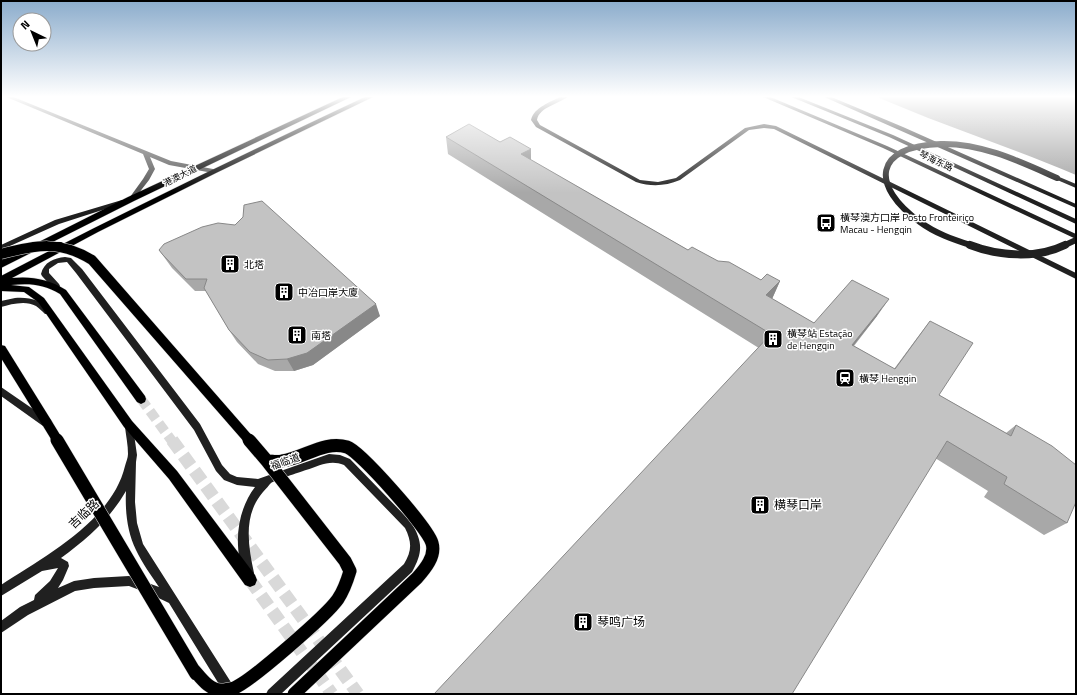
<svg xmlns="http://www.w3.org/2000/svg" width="1077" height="695" viewBox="0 0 1077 695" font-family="'Titillium Web','Noto Sans SC',sans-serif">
<rect width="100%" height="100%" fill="#fff"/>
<path fill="#a1a1a1" d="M875 96H1076V175C1010 147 941 125 875 96Z"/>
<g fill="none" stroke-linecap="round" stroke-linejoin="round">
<path stroke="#d9d9d9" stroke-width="10" stroke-dasharray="10 5" stroke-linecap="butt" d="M141 399 172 441"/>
<path stroke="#d9d9d9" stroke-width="13" stroke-dasharray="13 6" stroke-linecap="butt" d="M172 440 358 694
M250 580 332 694"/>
<g stroke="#dbdbdb" stroke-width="1">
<path id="primary" d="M345 96H353L134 201 1 268V261L128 197Z
M367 96H375L216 173 98 232 12 278C31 276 49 279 66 290L145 396 146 399 145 402 141 404 137 402 60 294C44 284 29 283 11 285L29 287 44 298 132 421 177 471 255 575 257 580 255 585 250 587 245 585 169 479 124 427 38 302 24 292 1 291V276C121 213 244 154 367 96Z
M1 345 5 346 51 420 53 423 51 426 47 428 43 426 1 358Z"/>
</g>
<path fill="#535353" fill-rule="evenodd" d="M4 96H11L171 161 213 169 216 171 213 173 169 165 150 157 155 169 149 180 135 198H131L130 197 143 179 149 169 143 154Z"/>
<path fill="#202020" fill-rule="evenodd" d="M562 96H569C559 104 539 107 537 120L540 125 640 180 658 182 676 178 745 128 764 124 776 126 1076 273V279L774 129 764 128 749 130 680 180C665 186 652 187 636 182L536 127 531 120C534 107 551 102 562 96Z
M761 96H768L887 146 1076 234V239L883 148Z
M789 96H796L893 135 1076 219V224L889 137Z
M822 96H829L903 127 1076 204V208Z
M1057 176 1076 184V188L1055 179 1054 178Z
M122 200 125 202 124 203 59 224 1 250V245L55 220Z
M12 252H14L18 254 16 256 1 262V257Z
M65 257 71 258 82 269 200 424 222 465 230 474 237 477 258 479 329 454 340 455 350 459 411 522C423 542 423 552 412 572L281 694H266L268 690 404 564C412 551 412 542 405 528L344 465C330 459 319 466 306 470 298 473 277 479 271 483 269 485 266 489 263 492 243 515 248 545 254 573L253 577 249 578 245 577C233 548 236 512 255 487L237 485 224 480 216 471 194 430 76 273 67 262 58 263 49 269V273L59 284 60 286 59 288H53L42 276 41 274C44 262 54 258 65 257Z
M15 298C30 297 42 300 52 312L51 314H45C42 311 39 308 36 306 26 300 11 304 1 307V301Z
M1 387 49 420 50 423 49 426 46 427 43 426 1 396Z
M129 423 132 424 133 427 137 455 136 462 135 502 137 523 143 544 234 687 236 691 235 694H225L169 603 150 594 129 586 94 588 75 591 28 615 1 633V621L20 607 34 600 35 595 50 581 58 568 42 571 1 596V585C45 556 112 521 125 466 126 462 128 458 128 454 128 445 126 436 125 427L126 424ZM126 491C125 510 127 532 136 550 142 563 151 575 159 587L129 576 94 578 74 581 58 588 63 580 69 566 68 562 61 558C88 538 109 520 126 491Z"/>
<use href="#primary" fill="#000" fill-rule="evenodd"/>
<g stroke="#dbdbdb" stroke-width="8" stroke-linecap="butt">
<path id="primary-bridge-far2" d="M35 246H60"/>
</g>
<g stroke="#dbdbdb" stroke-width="11" stroke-linecap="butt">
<path id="primary-bridge-far1" d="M1 254C36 245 60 240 92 260L250 441
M47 423 58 441"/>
</g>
<g stroke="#dbdbdb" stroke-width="14" stroke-linecap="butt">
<path id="primary-bridge" d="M57 440 196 674
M267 461C272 461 277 462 282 461 304 458 325 440 347 447 360 451 428 528 432 543 436 556 425 569 417 578L294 694
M193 669C201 678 209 690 221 690 225 690 230 689 234 688 250 682 327 615 338 599 344 590 347 581 350 571L345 561 267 461 249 440"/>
</g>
<path stroke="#202020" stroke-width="6" d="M973 246C955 240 936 234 920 222 870 186 873 146 941 144 982 143 1021 162 1057 178
M1063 246 1076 240"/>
<path stroke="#202020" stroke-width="8" d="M970 245C998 256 1037 259 1065 245"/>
<use href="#primary-bridge-far2" stroke="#000" stroke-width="8"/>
<use href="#primary-bridge-far1" stroke="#000" stroke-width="10"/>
<use href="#primary-bridge" stroke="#000" stroke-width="13"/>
</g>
<path fill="#a8a8a8" d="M446 137 500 142 531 149V160L688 250 718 261 761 280 780 281 772 299 814 323 877 316 854 346 894 369 917 338 930 321 939 395 1006 433 1016 425 1067 523 1044 535 984 497 988 491 448 154Z
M159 250 380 316 313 365 294 371H275L258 364 237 342 229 330 206 291H195L172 268Z"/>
<path fill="#888" d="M531 149V166L521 154Z
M780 281 772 299 766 295Z
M889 299 877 316 841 361 852 345Z
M376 304 380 316 313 365 294 371 287 359Z"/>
<path fill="#c3c3c3" stroke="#888" d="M469 124 500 142 510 137 531 149 521 154 688 250 692 247 718 261 729 262 761 280 767 274 780 281 766 295 814 323 852 280 889 299 852 345 895 369 930 321 973 343 939 395 1011 436 1016 425 1052 446 1076 465V502L1067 523 1004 484 1007 477 947 441 792 694H434L771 334 446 137Z
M262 201 376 304 307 353 287 359 268 360 250 352 229 330 204 288 207 279H186L163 255 159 250 164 244 202 227 218 223 235 225 243 217 244 205Z"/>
<linearGradient id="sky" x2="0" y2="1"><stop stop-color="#8baccc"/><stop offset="0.5" stop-color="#fff"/><stop offset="1" stop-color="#fff" stop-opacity="0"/></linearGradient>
<rect width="1077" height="193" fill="url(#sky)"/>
<defs>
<g id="bus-square" transform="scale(1)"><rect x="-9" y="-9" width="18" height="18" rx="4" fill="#000" stroke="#fff"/><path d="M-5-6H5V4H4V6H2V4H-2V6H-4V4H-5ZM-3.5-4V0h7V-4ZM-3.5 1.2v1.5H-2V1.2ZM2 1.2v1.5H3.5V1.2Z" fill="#fff"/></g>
<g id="building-square" transform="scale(1)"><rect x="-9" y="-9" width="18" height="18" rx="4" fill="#000" stroke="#fff"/><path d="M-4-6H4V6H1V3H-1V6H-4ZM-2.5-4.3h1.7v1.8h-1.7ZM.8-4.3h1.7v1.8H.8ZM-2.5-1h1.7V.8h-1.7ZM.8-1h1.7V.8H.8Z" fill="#fff"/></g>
<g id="station-square" transform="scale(1)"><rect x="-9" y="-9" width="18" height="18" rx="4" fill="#000" stroke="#fff"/><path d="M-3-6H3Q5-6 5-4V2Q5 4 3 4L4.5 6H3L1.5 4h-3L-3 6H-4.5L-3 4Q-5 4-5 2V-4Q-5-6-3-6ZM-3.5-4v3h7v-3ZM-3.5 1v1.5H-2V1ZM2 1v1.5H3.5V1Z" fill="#fff"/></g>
</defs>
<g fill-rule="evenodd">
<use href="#bus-square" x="826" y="223"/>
<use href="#building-square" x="230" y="264"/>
<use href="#building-square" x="284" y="292"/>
<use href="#building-square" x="297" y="335"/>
<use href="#building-square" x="773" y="339"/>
<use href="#station-square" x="845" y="378"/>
<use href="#building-square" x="760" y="505"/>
<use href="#building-square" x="583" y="622"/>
</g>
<g text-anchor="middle" stroke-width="3" stroke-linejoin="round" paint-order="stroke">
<g font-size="9" fill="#000" stroke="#fff">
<text transform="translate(936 161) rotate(25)" y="3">琴海东路</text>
<text transform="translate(180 176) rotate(-27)" y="3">港澳大道</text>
</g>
<g font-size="10" fill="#000" stroke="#fff" text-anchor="start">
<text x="840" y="221">橫琴澳方口岸 Posto Fronteiriço<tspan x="840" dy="12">Macau - Hengqin</tspan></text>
<text x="244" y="268">北塔</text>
<text x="298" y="296">中冶口岸大廈</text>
<text x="787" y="337">橫琴站 Estação<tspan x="787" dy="12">de Hengqin</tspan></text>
<text x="311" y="339">南塔</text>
<text x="859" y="382">橫琴 Hengqin</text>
</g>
<g font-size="10" fill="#000" stroke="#fff">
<text transform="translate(285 461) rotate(-19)" y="4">福临道</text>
</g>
<g font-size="12" fill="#000" stroke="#fff" text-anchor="start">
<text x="774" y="509">横琴口岸</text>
<text x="597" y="626">琴鸣广场</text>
</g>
<g font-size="12" fill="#000" stroke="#fff">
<text transform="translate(84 514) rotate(-43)" y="4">吉临路</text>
</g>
</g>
<rect width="1077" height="695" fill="none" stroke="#000000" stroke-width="4"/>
<g transform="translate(32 32) rotate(317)"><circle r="19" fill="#ffffff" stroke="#999999"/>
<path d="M0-3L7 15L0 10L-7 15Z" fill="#000000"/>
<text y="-6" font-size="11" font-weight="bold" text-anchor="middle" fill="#000000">N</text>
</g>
</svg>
